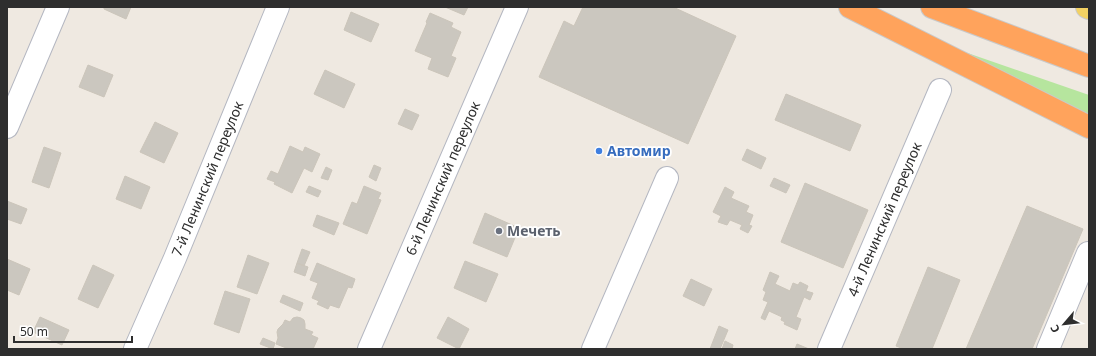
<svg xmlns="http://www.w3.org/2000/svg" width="1096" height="356" viewBox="0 0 1096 356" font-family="'Noto Sans',sans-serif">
<rect width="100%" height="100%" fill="#efe9e1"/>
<path fill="#b6e59e" d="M907 32 1089 95V120Z"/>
<path fill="#cbc7bf" stroke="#cbc5ba" d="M104 7H131L126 19 104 9Z
M445 7H468L464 15Z
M583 7H673L736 36 688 144 539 77 564 21 574 26Z
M351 12 379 24 371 42 344 30Z
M430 13 453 23 451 27 461 32 451 56 456 58 448 77 428 69 432 58 415 51 427 23 426 22Z
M88 65 113 75 104 97 79 87Z
M325 70 355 84 344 108 314 94Z
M786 94 861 125 850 151 775 120Z
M405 109 419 115 412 130 398 124Z
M155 122 178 133 164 163 140 152Z
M290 146 303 152 305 147 320 154 312 172 304 168 292 193 274 184 275 182 267 179 271 171 278 174Z
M44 147 61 153 49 188 32 182Z
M747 149 766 158 761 169 742 160Z
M374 165 381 168 376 181 369 177Z
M326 167 332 170 328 180 321 178Z
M125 176 150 187 141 209 116 199Z
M774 178 790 185 786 193 770 186Z
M805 183 868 210 843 268 781 242Z
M309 186 321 191 318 197 306 192Z
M364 186 381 193 378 199 381 200 367 234 343 224 352 202 357 204Z
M725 187 734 192 731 198 749 206 746 212 753 215 749 225 752 226 748 233 740 229 742 225 730 220 727 225 718 222 721 216 713 212Z
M7 201 27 209 21 224 7 219Z
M1027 206 1083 229 1032 349H966Z
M485 213 519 228 507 257 473 243Z
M317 215 339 223 334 235 313 226Z
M302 249 310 252 304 266 297 263Z
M248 255 269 263 257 294 237 287Z
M7 259 30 269 19 295 7 290Z
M465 261 498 274 486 302 454 288Z
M297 263 308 267 305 276 294 272Z
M317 263 355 279 352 288 348 287 339 308 330 305 328 309 317 304 319 301 312 298 318 283 310 280Z
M93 265 114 275 98 308 78 299Z
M928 267 960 280 932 349H904L896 346Z
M770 272 779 276 775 284 790 291 793 283 798 285 800 282 808 286 806 291 813 293 810 300 804 297 796 317 801 319 797 330 784 324 785 322 781 320 782 317 769 311 765 320 761 318 768 302 763 300 766 292 763 290Z
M691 279 712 289 704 306 683 296Z
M225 291 250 299 239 333 214 324Z
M283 295 303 303 300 311 280 302Z
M40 317 69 330 62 345 33 332Z
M297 317 301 318 304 320 305 324V329L313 332 311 335 318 338 313 349H289L276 344 278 338 277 332 278 329 283 324 285 320 290 322 293 318Z
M448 317 469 329 459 349 437 338Z
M719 326 728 330 720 349H710Z
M263 338 275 343 273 349 260 344Z
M725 341 733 345 732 349H722Z
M797 344 809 349H795Z"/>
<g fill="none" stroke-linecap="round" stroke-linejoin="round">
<g stroke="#b4b7c1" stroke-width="24">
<g id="minor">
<path d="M7 127 58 7"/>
<path id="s1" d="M135 349 175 258 278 7"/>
<path id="s2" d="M369 349 517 7"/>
<path d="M593 349 667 178"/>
<path id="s3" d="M829 349 940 90"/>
<path d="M1048 349 1088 253"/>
</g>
</g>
<g stroke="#c9c9c9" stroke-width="24">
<path id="major" d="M1087 7 1089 8"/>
</g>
<g stroke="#c9c9c9" stroke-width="24">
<path id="highway" d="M850 7 1089 127
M932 7 1089 66"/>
</g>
<use href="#minor" stroke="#fff" stroke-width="22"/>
<use href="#major" stroke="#f2d163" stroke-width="22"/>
<use href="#highway" stroke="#ffa35c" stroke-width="22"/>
</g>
<circle fill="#3f7fe0" stroke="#fff" stroke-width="1.5" cx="599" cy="151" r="4"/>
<circle fill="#6b7280" stroke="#fff" stroke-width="1.5" cx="499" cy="231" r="4"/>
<g text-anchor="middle" stroke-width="3.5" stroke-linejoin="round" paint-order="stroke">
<g font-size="14" font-weight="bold" fill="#366cbe" stroke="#fff" text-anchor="start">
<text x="607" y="156">Автомир</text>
</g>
<g font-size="14" fill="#2e2e2e" stroke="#fff">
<text dy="5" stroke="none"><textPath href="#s1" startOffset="185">7-й Ленинский переулок</textPath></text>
<text dy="5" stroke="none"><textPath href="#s2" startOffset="186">6-й Ленинский переулок</textPath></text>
<text dy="5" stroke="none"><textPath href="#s3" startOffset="141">4-й Ленинский переулок</textPath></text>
</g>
<g font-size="14" font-weight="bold" fill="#5b616d" stroke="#fff" text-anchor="start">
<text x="507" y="236">Мечеть</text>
</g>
</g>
<rect width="1096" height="356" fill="none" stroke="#2e2e2e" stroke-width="16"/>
<g transform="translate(1064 324) rotate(242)" stroke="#ffffff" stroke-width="3" paint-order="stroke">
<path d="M0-3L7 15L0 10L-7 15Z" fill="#2e2e2e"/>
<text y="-6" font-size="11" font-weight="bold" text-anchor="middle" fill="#2e2e2e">С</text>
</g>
<path d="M14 336v6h118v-6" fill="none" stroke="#2e2e2e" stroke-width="2"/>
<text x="20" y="336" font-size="12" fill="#2e2e2e" stroke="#ffffff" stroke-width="3" paint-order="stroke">50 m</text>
</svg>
